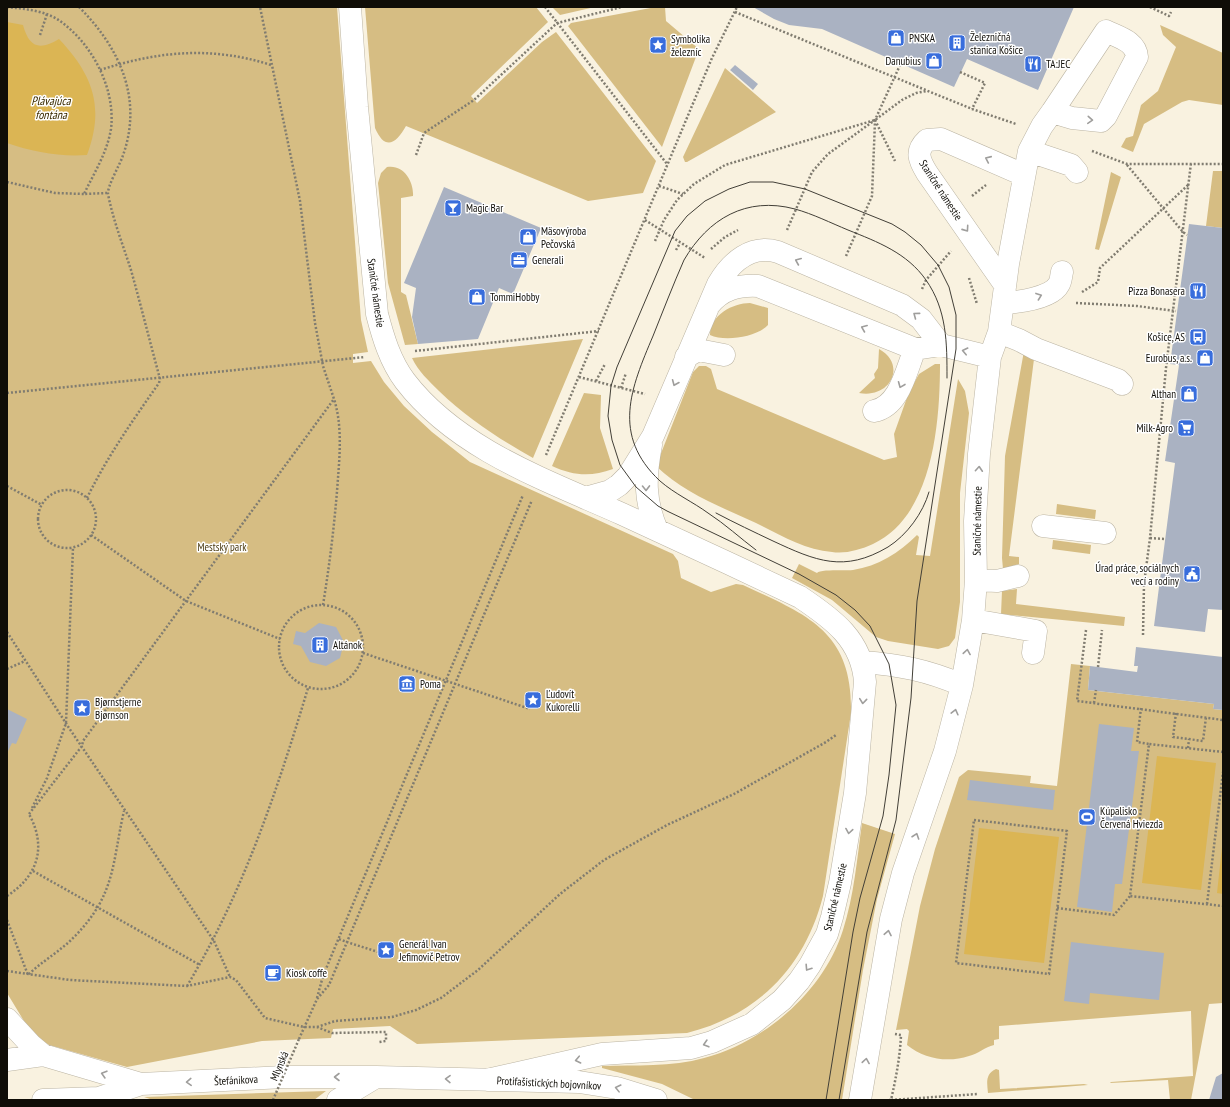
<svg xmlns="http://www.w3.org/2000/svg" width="1230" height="1107" font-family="'PT Sans Narrow',sans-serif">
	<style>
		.green { fill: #d6bd83 }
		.water { fill: #dbb554 }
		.building { fill: #aab2c2 }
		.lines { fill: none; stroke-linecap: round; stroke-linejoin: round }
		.minor-casing { stroke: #bbb4a3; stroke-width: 23 }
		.path { stroke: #807c70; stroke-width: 2.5; stroke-dasharray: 2 2; stroke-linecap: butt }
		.minor { stroke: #fff; stroke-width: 22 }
		.tram { stroke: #423f37; stroke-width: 1 }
		.path-bridge { stroke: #807c70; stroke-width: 2.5; stroke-dasharray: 2 2; stroke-linecap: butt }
		.oneway { stroke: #9f9e9c }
		.labels { text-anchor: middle; stroke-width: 3; stroke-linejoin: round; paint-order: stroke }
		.poi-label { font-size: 11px; fill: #0f0d07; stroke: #fff; text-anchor: start }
		.street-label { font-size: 11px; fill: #0f0d07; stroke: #fff }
		.park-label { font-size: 11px; fill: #4c3d14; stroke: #fff }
		.water-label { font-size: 12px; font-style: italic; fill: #3a2b00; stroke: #fff }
	</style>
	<rect width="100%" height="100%" fill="#f9f2e0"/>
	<!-- green -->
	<path class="green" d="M7,7H337L361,320L368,352L353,354V363L371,361L384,382L404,406L432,432L470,462L673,554L678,561L681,578L711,592L736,584L743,585C807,615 853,631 851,713L823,896C805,967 758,1015 687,1033L417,1044L390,1026L333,1029L331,1038L262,1041L127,1067L49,1045L37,1037L27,1026L7,993Z
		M365,7H536L548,22L471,96L477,103L542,42L556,32L656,161L643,193L588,201L406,126C396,144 385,151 375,128Z
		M552,7H595L560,15Z
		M656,7H665L666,21L699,49L662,147L568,26L571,23Z
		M1160,25L1223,53V105L1189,100L1182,102L1144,124L1133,152L1121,147L1126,138L1133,136L1141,105L1158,91L1176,47L1163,35Z
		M725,68L776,112L687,162H685L683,157Z
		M387,167C404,164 414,182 413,196L401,198V292L406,295L418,344L405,345L388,283L378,183L381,173Z
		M1213,171H1223V228L1206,226Z
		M1111,172L1121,177L1099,250L1095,249Z
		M750,303L768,308V325C757,337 725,342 710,335C710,315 733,303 750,303Z
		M583,339L533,458C499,439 467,418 439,391C429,381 418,371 412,358Z
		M879,349C907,364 891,399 859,393L875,378L874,374L878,368Z
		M1024,351L1034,359L1009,556L1019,557V564L1003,569L1002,558L1005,456Z
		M935,364H940C940,423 933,516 873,544C860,550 845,554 832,552C805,550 780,535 756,523C721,507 684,493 656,466L693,372L699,366H706L711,369L717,389L884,460L897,457L894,434L909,392L919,374Z
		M958,379L965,391L969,413L960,493V602L955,638L949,646L938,649L888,641L876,637L832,600L792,578L799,564L817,573C820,569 845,571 853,570C878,566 899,553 917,535L919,537L916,555L930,556Z
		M584,393L601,395L600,428L613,469C591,477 574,476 552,466Z
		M1057,504L1096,510L1095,519L1056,514Z
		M1053,540L1091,545L1090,554L1052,549Z
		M1017,589L1016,604L1125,617L1124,626L1001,614L1002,591Z
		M1071,664L1090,666L1088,690L1214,704L1213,709L1223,710V1003L1209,1004L1191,1100H1170L1168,1080L1110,1083L1111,1082L1193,1076L1191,1011L999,1026V1039L994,1040V1045C985,1047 978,1054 969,1056C948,1063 924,1059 907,1045L909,1031L907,1029L896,1030L920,906L935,849L959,777L968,770L1031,776L1030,783L1057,786Z
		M862,823L895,834L877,899L863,970L842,1100H695L662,1084L602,1068V1066C635,1065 672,1067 704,1058C765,1042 824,991 843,930C854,896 857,859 862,823Z
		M996,1069L999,1070L1000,1089L1084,1084L1088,1085L988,1093C987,1083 985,1074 996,1069Z
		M326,1091L314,1100H153L144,1097Z"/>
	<!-- water -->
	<path class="water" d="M7,22L23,25C29,47 39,51 59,39C93,75 105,107 87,155C60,157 33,152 7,143Z
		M1157,756L1216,763L1201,890L1142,883Z
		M979,828L1059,837L1044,963L964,954Z
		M1222,847H1223V894L1217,893Z"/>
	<!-- building -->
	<path class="building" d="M753,7H1074L1038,90L967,59L954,87L822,29L789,25L774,19Z
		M735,65L758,84L753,90L730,70Z
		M444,187L541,228L513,294L499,288L478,339L418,344L412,317L416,288L404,283Z
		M1189,224L1223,228V610L1208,609L1205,632L1154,626L1175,463L1165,461L1179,365L1170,364Z
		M319,623L336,627L344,642L340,658L326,666L310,662L301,646L293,644L296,631L305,633Z
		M1136,647L1223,657V710L1213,709L1214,704L1088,690L1090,666L1137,672L1138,666H1134Z
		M7,709L27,719L16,744L12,743L7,753Z
		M1099,724L1134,728L1131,751H1139L1122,884H1115L1112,912L1077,907Z
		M970,780L1055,790L1053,810L967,800Z
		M1071,942L1164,953L1159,1000L1090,993L1089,1004L1064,1001Z
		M278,963L281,980L269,982L266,966Z
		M1223,1073V1100H1209L1216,1077Z"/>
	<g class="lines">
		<defs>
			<path id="minor" d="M350,7L357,107L377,314C383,337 390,361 405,381C457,449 546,480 622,514C681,541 741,569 800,597C833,619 862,640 865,682L855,793L840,883L832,917L827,934L810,965L799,981L782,1000L752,1024L712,1042L691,1048L602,1054L487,1080
				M1052,112L1072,118L1101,121L1106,116L1137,57C1136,41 1118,37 1106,31L1052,112L1042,126L1029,151L1071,165L1077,172
				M1005,285L927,173C919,160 915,151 927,140L941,139L1024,175
				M1004,303C1018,302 1052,298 1059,284C1061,281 1061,276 1062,272
				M709,305C722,289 738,285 758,286L915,349L941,345L990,357
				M999,332L1019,340L1036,349L1118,380L1122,384
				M686,357L698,350L724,355
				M874,411C900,406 906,370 915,349
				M651,445C645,477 644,500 657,530
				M585,498L610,491L619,485L628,476L653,436L718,284C731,262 751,244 778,252L902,305L921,319L941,345
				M1043,526L1105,533
				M976,580L997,581L1018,576
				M973,620L1036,631L1033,653
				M862,662C901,665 926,670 962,685
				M7,1019L31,1045L43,1055L141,1084
				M7,1060L43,1055
				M43,1100L99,1098L141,1084L284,1077H376L579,1082L617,1088L656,1100
				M338,1100L376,1077
				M860,1100L891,919L903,873L945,751L962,685L973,620L976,580L975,521L979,454L990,357L999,332L1008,264L1029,151"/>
		</defs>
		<!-- minor casing -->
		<use href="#minor" class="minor-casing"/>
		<!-- path -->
		<path class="path" d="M7,7C24,9 42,10 57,19C91,41 116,88 111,129C107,153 94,173 84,194L107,193
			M79,7C120,48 144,100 122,158C119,166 107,187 108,194C113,220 123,245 131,270C141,306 150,342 160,379L159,383C133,420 107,457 87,498
			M545,7L667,164
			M1150,7L1169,16L1171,12
			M735,12L972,109L1016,124
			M40,35L47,14
			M100,70C159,51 212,46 271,65
			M960,72L985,83L972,109
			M875,120L895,161
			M1092,151L1127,164H1223
			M416,155L424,133L474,100L557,23L622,7
			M1127,165L1183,232L1187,235
			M7,182L55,193L84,194
			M659,186L683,194
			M972,196L986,185
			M645,220L705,258
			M787,230L812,172L828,154L875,120L901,63
			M655,241L664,220L677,200L694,184L725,165L875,120L902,100L916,93L927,91
			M711,249L725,237L738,230
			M676,250L680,243
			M846,256L872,196L875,121
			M969,278L977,304
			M922,289L926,280L951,251
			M1082,292L1098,282L1100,268L1188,185
			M1076,303L1137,306L1176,311
			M415,351L599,331
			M579,377L645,394
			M596,381L605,364
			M621,388L626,373
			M7,393L365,357
			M546,455L712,58L737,7
			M7,486L42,505
			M38 519a29 29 0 1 1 58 0a29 29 0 1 1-58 0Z
			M91,535L186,601L280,639
			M1150,538L1165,539
			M279 647a42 42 0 1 1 84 0a42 42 0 1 1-84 0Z
			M323,605C330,562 335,520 338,478C340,452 342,424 334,399
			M1086,630L1077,701L1223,720
			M7,632L69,728L214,941L230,977
			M1143,635L1144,584L1150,538L1166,368L1191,163
			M363,653L530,709
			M1098,667L1102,630
			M7,669L25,661
			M1094,703L1096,690
			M1141,708L1137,742L1149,744
			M1176,713L1173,737L1203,741L1206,717
			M1188,748L1189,739
			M1223,752L1149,744L1130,896L1223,906
			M32,808L47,778L66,723L73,547
			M29,814L82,746L83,741L334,399L323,366L315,323L300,201L260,7
			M974,820L1067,831L1049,974L956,963Z
			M33,871L200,965
			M7,896C38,876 47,847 29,814
			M1207,904L1223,772
			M1057,908L1114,915L1130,896
			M7,920L28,975C42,961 61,951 75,936C116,894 112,863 124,811
			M339,939C356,946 373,949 390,957
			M7,971L70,980L187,986L230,977L236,980L265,1018L304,1027H317L332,1033L386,1032V1041L379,1042
			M187,986C243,893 277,791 308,688
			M317,998L323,976L523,495
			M317,1027L335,1021L392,1017L416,1010L441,998L478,970L560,894L604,860L667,825L734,794L826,742L836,735
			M299,1039L317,999L329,985L532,500
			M889,1100H891C896,1078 900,1057 901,1035L895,1034
			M891,1100L978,1094"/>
		<!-- minor -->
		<use href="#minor" class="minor"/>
		<!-- tram -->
		<path class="tram" d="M716,513C735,523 754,532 773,541C816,561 844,573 888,547C907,535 923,513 929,492
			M756,550C740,538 725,524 708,513C693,502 675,494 660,481C611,435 631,388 653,336C663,311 673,285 684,260C708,219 746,196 795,209C813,214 831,223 848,230C878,242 907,253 926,280C947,310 947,343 947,378
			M826,1100L853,932L860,898L883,816L889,775L896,705L889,664L870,626L855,610L836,595L799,574L667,511L658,506L636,487L620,465L612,440L608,416L611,386L617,367L675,231L687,216L705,201L729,189L750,182H773L805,189L892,224L905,232L921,245L938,265L949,287L956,315V349L917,601L911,698L896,820L867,932L839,1100"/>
		<!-- path-bridge -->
		<path class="path-bridge" d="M273,1100L299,1039"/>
	</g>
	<!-- one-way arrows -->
	<defs><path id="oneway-chevron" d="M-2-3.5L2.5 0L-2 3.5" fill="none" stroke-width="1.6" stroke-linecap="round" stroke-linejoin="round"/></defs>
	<g class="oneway">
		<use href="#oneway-chevron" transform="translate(1090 120) rotate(4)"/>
		<use href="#oneway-chevron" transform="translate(988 159) rotate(-156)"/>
		<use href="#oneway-chevron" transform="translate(966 229) rotate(55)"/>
		<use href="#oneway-chevron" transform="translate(798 261) rotate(-157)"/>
		<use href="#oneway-chevron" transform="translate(1039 296) rotate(-20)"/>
		<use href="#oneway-chevron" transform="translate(916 315) rotate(-143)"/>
		<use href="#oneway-chevron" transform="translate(864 328) rotate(-158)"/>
		<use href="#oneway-chevron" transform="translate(965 351) rotate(-167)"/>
		<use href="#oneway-chevron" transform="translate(675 383) rotate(113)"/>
		<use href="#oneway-chevron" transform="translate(901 385) rotate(112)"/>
		<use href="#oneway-chevron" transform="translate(979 469) rotate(-86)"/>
		<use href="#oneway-chevron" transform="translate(646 488) rotate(89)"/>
		<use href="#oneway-chevron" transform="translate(967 652) rotate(-81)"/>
		<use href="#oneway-chevron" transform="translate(863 701) rotate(96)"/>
		<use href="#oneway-chevron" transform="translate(955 712) rotate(-76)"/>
		<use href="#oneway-chevron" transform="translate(849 831) rotate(99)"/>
		<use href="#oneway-chevron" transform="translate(916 836) rotate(-71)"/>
		<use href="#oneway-chevron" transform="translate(888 933) rotate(-79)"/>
		<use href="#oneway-chevron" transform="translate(808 968) rotate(123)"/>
		<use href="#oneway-chevron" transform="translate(706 1044) rotate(164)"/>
		<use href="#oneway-chevron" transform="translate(578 1060) rotate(168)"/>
		<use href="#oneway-chevron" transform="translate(866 1061) rotate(-81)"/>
		<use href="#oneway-chevron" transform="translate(104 1074) rotate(-164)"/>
		<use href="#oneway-chevron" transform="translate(337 1077) rotate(-180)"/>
		<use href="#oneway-chevron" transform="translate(448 1079) rotate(-179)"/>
		<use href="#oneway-chevron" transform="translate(189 1082) rotate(177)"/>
		<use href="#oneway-chevron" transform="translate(618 1088) rotate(-166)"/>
	</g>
	<!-- icons -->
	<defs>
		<symbol id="shop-square" viewBox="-11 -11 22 22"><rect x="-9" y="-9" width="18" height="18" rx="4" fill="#386ddc" stroke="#fff"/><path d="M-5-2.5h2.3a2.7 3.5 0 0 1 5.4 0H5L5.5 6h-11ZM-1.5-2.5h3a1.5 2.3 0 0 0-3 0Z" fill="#fff"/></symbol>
		<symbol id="building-square" viewBox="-11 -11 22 22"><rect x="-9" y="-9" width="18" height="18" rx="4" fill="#386ddc" stroke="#fff"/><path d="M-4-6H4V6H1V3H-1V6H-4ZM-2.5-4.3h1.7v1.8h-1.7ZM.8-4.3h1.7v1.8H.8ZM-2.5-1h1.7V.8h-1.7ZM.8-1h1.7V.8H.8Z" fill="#fff"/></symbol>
		<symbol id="sight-square" viewBox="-11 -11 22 22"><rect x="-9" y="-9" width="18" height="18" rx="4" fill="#386ddc" stroke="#fff"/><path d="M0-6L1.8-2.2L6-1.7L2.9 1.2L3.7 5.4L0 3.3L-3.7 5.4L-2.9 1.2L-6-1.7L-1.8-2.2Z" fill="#fff"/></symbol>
		<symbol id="restaurant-square" viewBox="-11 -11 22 22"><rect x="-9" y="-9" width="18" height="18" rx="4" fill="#386ddc" stroke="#fff"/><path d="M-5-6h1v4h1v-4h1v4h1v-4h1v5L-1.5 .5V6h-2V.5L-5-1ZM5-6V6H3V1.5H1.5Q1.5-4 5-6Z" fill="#fff"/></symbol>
		<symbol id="bar-square" viewBox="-11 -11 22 22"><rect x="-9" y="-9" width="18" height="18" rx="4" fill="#386ddc" stroke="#fff"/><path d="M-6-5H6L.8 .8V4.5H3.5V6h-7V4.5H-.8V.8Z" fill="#fff"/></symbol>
		<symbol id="office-square" viewBox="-11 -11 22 22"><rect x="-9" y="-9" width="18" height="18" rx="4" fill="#386ddc" stroke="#fff"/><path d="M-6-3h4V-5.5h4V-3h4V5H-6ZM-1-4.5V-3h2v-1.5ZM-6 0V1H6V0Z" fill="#fff"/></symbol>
		<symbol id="bus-square" viewBox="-11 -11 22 22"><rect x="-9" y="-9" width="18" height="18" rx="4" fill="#386ddc" stroke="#fff"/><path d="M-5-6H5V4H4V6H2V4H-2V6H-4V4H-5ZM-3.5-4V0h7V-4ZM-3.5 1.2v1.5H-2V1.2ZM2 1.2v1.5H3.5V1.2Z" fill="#fff"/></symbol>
		<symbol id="supermarket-square" viewBox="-11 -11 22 22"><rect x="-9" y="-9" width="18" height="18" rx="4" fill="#386ddc" stroke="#fff"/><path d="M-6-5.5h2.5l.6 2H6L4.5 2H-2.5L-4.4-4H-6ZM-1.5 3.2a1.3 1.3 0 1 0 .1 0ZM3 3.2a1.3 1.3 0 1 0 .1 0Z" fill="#fff"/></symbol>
		<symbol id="civic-square" viewBox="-11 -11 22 22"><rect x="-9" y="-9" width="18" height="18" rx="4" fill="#386ddc" stroke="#fff"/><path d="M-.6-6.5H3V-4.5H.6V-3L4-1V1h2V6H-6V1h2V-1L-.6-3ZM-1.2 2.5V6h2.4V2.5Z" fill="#fff"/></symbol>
		<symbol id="museum-square" viewBox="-11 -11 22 22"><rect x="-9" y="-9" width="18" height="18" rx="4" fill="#386ddc" stroke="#fff"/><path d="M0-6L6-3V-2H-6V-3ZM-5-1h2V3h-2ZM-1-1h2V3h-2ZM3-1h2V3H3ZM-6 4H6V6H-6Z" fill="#fff"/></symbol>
		<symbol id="stadium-square" viewBox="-11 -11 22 22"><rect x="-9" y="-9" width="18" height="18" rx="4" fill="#386ddc" stroke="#fff"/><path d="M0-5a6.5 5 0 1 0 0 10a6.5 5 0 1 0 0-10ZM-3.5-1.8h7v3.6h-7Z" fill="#fff"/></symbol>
		<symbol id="cafe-square" viewBox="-11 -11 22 22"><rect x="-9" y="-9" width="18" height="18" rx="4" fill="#386ddc" stroke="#fff"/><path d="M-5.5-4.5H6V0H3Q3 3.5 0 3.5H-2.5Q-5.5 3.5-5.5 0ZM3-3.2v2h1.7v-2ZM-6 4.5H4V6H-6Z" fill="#fff"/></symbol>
	</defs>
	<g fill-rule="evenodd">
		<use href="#shop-square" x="886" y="28" width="20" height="20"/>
		<use href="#building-square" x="947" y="33" width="20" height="20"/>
		<use href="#sight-square" x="648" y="35" width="20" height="20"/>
		<use href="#shop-square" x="924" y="51" width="20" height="20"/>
		<use href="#restaurant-square" x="1023" y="54" width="20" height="20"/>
		<use href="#bar-square" x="443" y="198" width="20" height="20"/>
		<use href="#shop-square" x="518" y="227" width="20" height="20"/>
		<use href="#office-square" x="509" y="250" width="20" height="20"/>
		<use href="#restaurant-square" x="1188" y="281" width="20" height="20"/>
		<use href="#shop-square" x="467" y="287" width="20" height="20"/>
		<use href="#bus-square" x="1188" y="327" width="20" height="20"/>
		<use href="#shop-square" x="1195" y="348" width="20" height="20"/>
		<use href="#shop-square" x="1179" y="384" width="20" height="20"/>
		<use href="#supermarket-square" x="1176" y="418" width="20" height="20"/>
		<use href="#civic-square" x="1182" y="564" width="20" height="20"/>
		<use href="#building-square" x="310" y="635" width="20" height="20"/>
		<use href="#museum-square" x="397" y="674" width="20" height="20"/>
		<use href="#sight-square" x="523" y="690" width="20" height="20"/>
		<use href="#sight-square" x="72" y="698" width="20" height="20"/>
		<use href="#stadium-square" x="1077" y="807" width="20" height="20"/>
		<use href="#sight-square" x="376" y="940" width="20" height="20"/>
		<use href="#cafe-square" x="263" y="963" width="20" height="20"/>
	</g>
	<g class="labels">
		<!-- poi labels -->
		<g class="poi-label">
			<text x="970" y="41">Železničná<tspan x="970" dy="13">stanica Košice</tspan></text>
			<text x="909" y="42">PNSKA</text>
			<text x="671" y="43">Symbolika<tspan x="671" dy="13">železníc</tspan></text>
			<text x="921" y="65" text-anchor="end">Danubius</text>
			<text x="1046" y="68">TA:JEC</text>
			<text x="466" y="212">Magic Bar</text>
			<text x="541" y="235">Mäsovýroba<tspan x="541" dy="13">Pečovská</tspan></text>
			<text x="532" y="264">Generali</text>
			<text x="1185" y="295" text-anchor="end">Pizza Bonasera</text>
			<text x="490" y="301">TommiHobby</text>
			<text x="1185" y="341" text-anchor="end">Košice, AS</text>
			<text x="1192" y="362" text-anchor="end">Eurobus, a.s.</text>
			<text x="1176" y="398" text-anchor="end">Althan</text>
			<text x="1173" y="432" text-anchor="end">Milk-Agro</text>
			<text x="1179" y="572" text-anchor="end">Úrad práce, sociálnych<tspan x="1179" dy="13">vecí a rodiny</tspan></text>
			<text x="333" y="649">Altánok</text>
			<text x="420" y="688">Poma</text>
			<text x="546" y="698">Ľudovít<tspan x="546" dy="13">Kukorelli</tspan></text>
			<text x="95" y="706">Bjørnstjerne<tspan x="95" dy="13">Bjørnson</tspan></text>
			<text x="1100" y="815">Kúpalisko<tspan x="1100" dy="13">Červená Hviezda</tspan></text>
			<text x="399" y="948">Generál Ivan<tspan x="399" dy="13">Jefimovič Petrov</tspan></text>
			<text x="286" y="977">Kiosk coffe</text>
		</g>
		<!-- street labels -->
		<g class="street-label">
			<text transform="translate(941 190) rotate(57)" y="4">Staničné námestie</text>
			<text transform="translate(376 293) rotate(82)" y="4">Staničné námestie</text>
			<text transform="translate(977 521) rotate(-89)" y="4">Staničné námestie</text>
			<text transform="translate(835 897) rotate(-77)" y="4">Staničné námestie</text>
			<text transform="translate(279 1066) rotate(-67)" y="4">Mlynská</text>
			<text transform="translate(236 1080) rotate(-3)" y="4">Štefánikova</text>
			<text transform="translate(549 1083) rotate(3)" y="4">Protifašistických bojovníkov</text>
		</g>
		<!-- park labels -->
		<g class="park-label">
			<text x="222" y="551">Mestský park</text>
		</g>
		<!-- water labels -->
		<g class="water-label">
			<text x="51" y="105">Plávajúca<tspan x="51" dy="14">fontána</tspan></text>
		</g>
	</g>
	<!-- border -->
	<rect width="1230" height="1107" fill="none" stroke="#0f0d07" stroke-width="16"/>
</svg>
